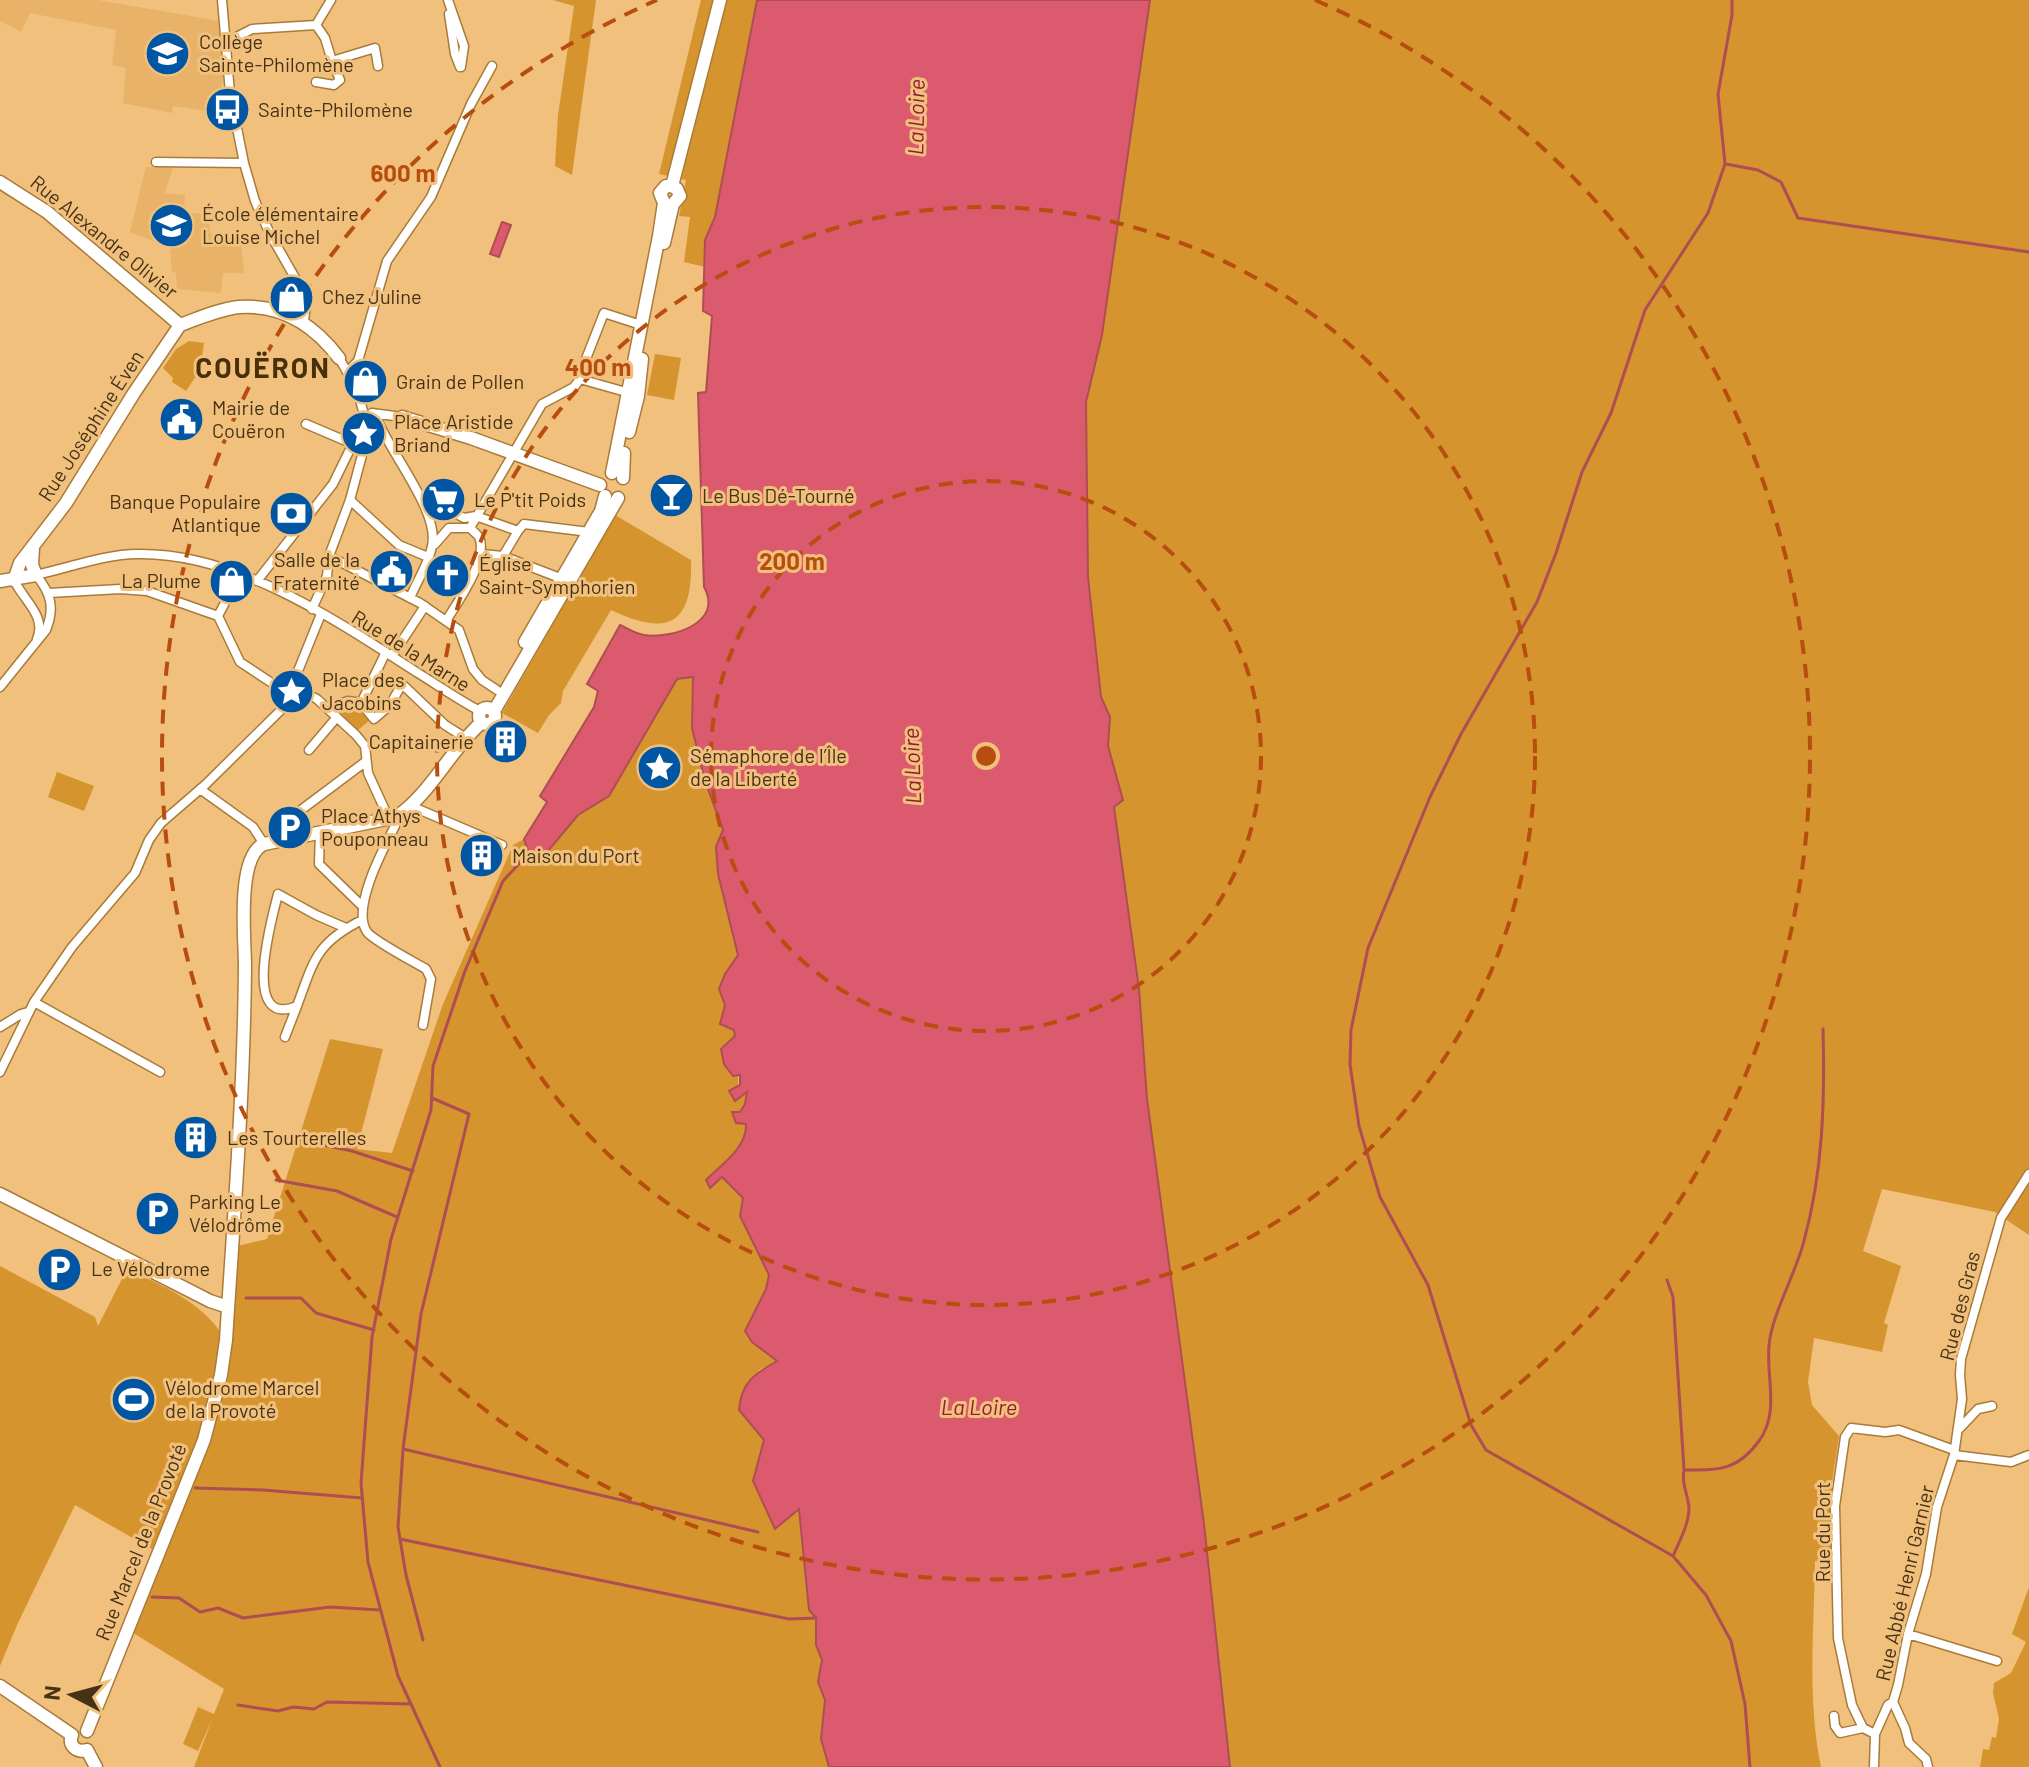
<svg xmlns="http://www.w3.org/2000/svg" width="2029" height="1767" font-family="Barlow,sans-serif">
	<style>
		.built { fill: #e8b268 }
		.green { fill: #d5942d }
		.water { fill: #db5a6d; stroke: #ae4e53; stroke-width: 2 }
		.lines { fill: none; stroke-linecap: round; stroke-linejoin: round }
		.stream { stroke: #ae4e53; stroke-width: 3 }
		.street-casing { stroke: #a97b39; stroke-width: 11 }
		.secondary-casing { stroke: #a97b39; stroke-width: 15 }
		.street { stroke: #fff; stroke-width: 8 }
		.secondary { stroke: #fff; stroke-width: 12 }
		.ring { fill: none; stroke: #b74e0f; stroke-width: 4; stroke-dasharray: 14 10 }
		.labels { text-anchor: middle; stroke-width: 6; stroke-linejoin: round; paint-order: stroke }
		.poi-label { font-size: 20px; fill: #463317; stroke: #f1c07d; text-anchor: start }
		.street-label { font-size: 20px; fill: #463317; stroke: #f1c07d }
		.water-label { font-size: 22px; font-style: italic; fill: #931b37; stroke: #f1c07d }
		.district-label { font-size: 28px; font-weight: bold; letter-spacing: 2px; fill: #48300b; stroke: #f1c07d }
		.centre { fill: #b74e0f; stroke: #f1c07d; stroke-width: 4 }
		.ring-label { font-size: 24px; text-anchor: middle; font-weight: bold; fill: #b74e0f; stroke: #f1c07d; stroke-width: 6; stroke-linejoin: round; paint-order: stroke }
	</style>
	<rect width="100%" height="100%" fill="#f1c07d"/>
	<!-- built -->
	<path class="built" d="M0,0H98L219,21L224,75L220,91L226,114L173,106L172,113L123,103L126,68L112,65L116,30L30,13L21,32L0,21Z
		M146,167H173L165,193L185,195L184,212L210,215V234L240,233L244,273H223L221,293L177,289L176,273L172,272L170,248L130,232Z"/>
	<!-- green -->
	<path class="green" d="M553,0H596L572,175L555,166L558,115L574,6Z
		M701,0H757L715,217L705,240V267L684,262L690,217L679,216L686,180L659,174Z
		M1150,0H2029V1235L1995,1212L1882,1189L1863,1251L1901,1266L1884,1323L1888,1325L1882,1352L1814,1338L1808,1382L1812,1405L1839,1436L1832,1482L1834,1566L1815,1561C1814,1629 1807,1700 1821,1767H1230L1204,1524L1147,1099L1139,989L1114,806L1123,799L1108,746L1110,717L1101,697L1088,577L1086,402L1102,335Z
		M189,341L204,343L200,370L186,391L172,382L173,378L163,368L176,349Z
		M655,354L681,358L674,400L647,395Z
		M615,515L691,560C693,625 668,637 611,610L563,691L561,703L549,715L538,733L502,713Z
		M684,676H693L692,728L705,781L724,830L716,847L718,873L738,955L725,974L735,1036L721,1049C736,1070 744,1074 734,1100L747,1091L745,1104L739,1112H733L746,1124C747,1148 723,1164 707,1180L721,1177L743,1198L740,1216L769,1275L766,1289L745,1331L752,1342L777,1361L759,1370L764,1440L753,1481L776,1528L799,1508L809,1610L816,1618V1645L822,1660L818,1682L825,1700L821,1739L829,1767H194L213,1717L198,1751L183,1744L198,1707L214,1714L224,1689L130,1631L227,1387L237,1246L267,1239L330,1039L383,1049L357,1149L392,1153L443,1004L513,845L524,839L529,853L538,862L578,815L609,796L671,689L677,679Z
		M355,704L371,719L357,731L339,711L340,706Z
		M57,772L94,786L84,811L48,797Z
		M0,1266L95,1317L98,1326L127,1269C161,1285 200,1301 221,1333C217,1360 214,1387 207,1414C194,1460 171,1504 152,1549L75,1505L17,1625L0,1666Z
		M2029,1587V1767H1980L1983,1749L1989,1750L1992,1737L1996,1738L1999,1719L1993,1693L1994,1683L2011,1673L2026,1642L2012,1634Z"/>
	<!-- water -->
	<path class="water" d="M757,0H1150L1102,335L1086,402L1088,577L1101,697L1110,717L1108,746L1123,800L1114,807L1139,989L1147,1099L1204,1524L1230,1767H829L821,1739L825,1700L818,1682L822,1660L816,1645V1618L809,1610L799,1509L775,1529L753,1481L764,1440L739,1410C741,1383 754,1374 777,1361L752,1342L745,1331L766,1289L769,1275L740,1216L743,1198L722,1177L710,1188L706,1180C722,1164 747,1148 746,1124L736,1123L732,1112H740L745,1104L747,1092L735,1101L729,1091L740,1085V1075L733,1076L724,1064L721,1049L735,1036L734,1030L720,1024L725,1005L719,989L725,974L738,955L718,874L716,847L723,830L705,781L692,728L693,677L677,679L609,796L578,815L538,863L529,853L524,839L547,802L540,796L594,707L598,691L587,684L620,625C627,628 636,634 644,635C672,639 724,623 704,587L698,393L706,392L712,316L703,311L705,240L715,217Z
		M502,222L511,225L499,257L490,254Z"/>
	<g class="lines">
		<!-- stream -->
		<path class="stream" d="M1732,0V15L1718,94L1725,164L1708,213L1645,310L1611,413L1582,472L1556,553L1537,602L1461,734L1430,797L1368,948L1351,1030L1350,1064L1359,1126L1380,1197L1428,1285L1471,1425L1486,1450L1673,1556L1706,1595L1731,1641L1745,1704L1750,1767
			M1726,164L1758,170L1781,182L1798,218L2029,252
			M295,1139L352,1151L413,1171
			M276,1180L337,1191L397,1217
			M1667,1280L1673,1297L1684,1470
			M246,1298H301L316,1313L374,1330
			M403,1449L758,1532
			M195,1488L263,1490L362,1498
			M400,1539L789,1619L816,1618
			M1673,1556C1679,1542 1689,1524 1689,1508C1688,1494 1681,1484 1684,1470C1719,1470 1737,1471 1759,1441C1780,1412 1766,1378 1769,1346C1771,1316 1796,1273 1804,1241C1823,1171 1825,1101 1823,1029
			M152,1597L179,1598L200,1612L218,1608L243,1618L330,1607L380,1610
			M423,1640L406,1575L398,1527L403,1449L421,1314L469,1114L432,1098
			M238,1705L278,1711L293,1707L314,1709L327,1702L411,1704
			M440,1767L398,1676L368,1562L361,1483L372,1337L391,1239L431,1110L433,1066L465,971L503,881L529,853"/>
		<defs>
			<path id="street" d="M222,0L230,93L244,163L255,201L270,234L302,290L306,304L304,321
				M448,0L464,46L461,67
				M449,14L455,54L460,67
				M316,25L325,38L332,61L375,48L378,66
				M225,43L252,29L316,25L331,0
				M316,82L334,85L340,80L332,61
				M156,162L244,163
				M347,372L358,361L387,261L431,197L471,104L492,66
				M580,379L626,392
				M372,413L402,417
				M375,414C387,450 440,510 432,546C429,563 417,581 410,598
				M306,424L353,444
				M420,495L464,518L476,516L518,531L524,524L589,532
				M350,500L399,545L428,557
				M470,528L542,404L574,387L580,379L582,369L604,313L641,325
				M435,544L449,528H470C471,529 479,536 479,537C489,559 457,603 446,621
				M481,554L503,556L560,578
				M329,556L420,603L459,630L473,669L482,680L497,690
				M503,556L518,531
				M14,580C23,600 47,616 37,639
				M257,581L333,484L359,431L363,411L357,389L339,358
				M49,593L120,589L147,591L218,616L240,662L281,689L303,692L317,699L356,735L365,746L368,773L389,819
				M312,609L327,576L329,556L350,500L365,444L359,431
				M218,616L240,574
				M392,656L425,606
				M0,687L46,630C55,608 51,593 36,575C68,568 106,554 137,554C237,552 337,621 418,673C439,686 459,700 480,711
				M361,703L386,652
				M328,708L348,701L361,703L374,719L390,705L402,684L445,725L464,737
				M309,750L337,717
				M200,789L253,827L264,844
				M411,806L502,845
				M396,817L395,826C383,849 351,909 367,932C374,941 414,962 426,969L431,979L423,1025
				M320,832L319,864L361,905
				M292,837L289,822L293,816L365,762
				M346,928L316,915L278,894C272,918 240,1030 297,1006C314,960 316,943 362,920
				M34,1002L160,1072
				M0,1027L21,1014L28,1012
				M285,1037L297,1006
				M0,1072L34,1002L72,947L135,873L149,840L161,823L205,785L283,708L321,614
				M1959,1429L1978,1409L1992,1406
				M1954,1455L2011,1462L2029,1455
				M1908,1634L1997,1661
				M1893,1702L1905,1728L1909,1743L1926,1759L1928,1767
				M1834,1716L1835,1726L1840,1733L1863,1728
				M1875,1734L1863,1728L1852,1705L1838,1638L1835,1506L1845,1437L1851,1428L1885,1432L1899,1430L1954,1450
				M1874,1767L1875,1734L1888,1705L1893,1702L1898,1685L1908,1634L1926,1574L1937,1507L1954,1455L1962,1399L1960,1375L1961,1359L2001,1218L2029,1174"/>
			<path id="secondary" d="M0,182L47,212L180,325
				M664,243L673,204L680,196L677,189L672,186
				M180,325C199,318 220,309 239,307C282,304 315,326 339,358
				M402,417L471,438L600,485
				M629,432L638,396L642,359
				M612,473L659,236L664,203L660,193L666,186H672L720,0
				M623,478L624,453
				M14,580L20,563L66,503L134,393L180,325
				M0,581L36,575L32,565L33,548
				M525,642L601,511L605,496
				M479 716a8 8 0 1 1 16 0a8 8 0 1 1-16 0Z
				M494,711L618,498
				M0,1194L210,1301L228,1307
				M0,1686L72,1735
				M87,1731L204,1440L221,1375L226,1340C234,1215 244,1091 245,966C245,939 236,856 264,844L396,817C430,795 450,750 482,722
				M72,1735C68,1745 76,1753 87,1750
				M87,1750L96,1767"/>
		</defs>
		<!-- street casing -->
		<use href="#street" class="street-casing"/>
		<!-- secondary casing -->
		<use href="#secondary" class="secondary-casing"/>
		<!-- street -->
		<use href="#street" class="street"/>
		<!-- secondary -->
		<use href="#secondary" class="secondary"/>
	</g>
	<!-- distance rings -->
	<g class="ring">
		<circle cx="986" cy="756" r="275"/>
		<circle cx="986" cy="756" r="549"/>
		<path d="M1315 0A824 824 0 1 1 657 0"/>
	</g>
	<!-- icons -->
	<defs>
		<symbol id="school-disc" viewBox="-11 -11 22 22"><circle r="9.5" fill="#0156a4" stroke="#f1c07d"/><path d="M0-5L7-2L0 1L-7-2ZM-4 1L0 2.5L4 1V4Q0 6-4 4Z" fill="#fff"/></symbol>
		<symbol id="bus-disc" viewBox="-11 -11 22 22"><circle r="9.5" fill="#0156a4" stroke="#f1c07d"/><path d="M-5-6H5V4H4V6H2V4H-2V6H-4V4H-5ZM-3.5-4V0h7V-4ZM-3.5 1.2v1.5H-2V1.2ZM2 1.2v1.5H3.5V1.2Z" fill="#fff"/></symbol>
		<symbol id="shop-disc" viewBox="-11 -11 22 22"><circle r="9.5" fill="#0156a4" stroke="#f1c07d"/><path d="M-5-2.5h2.3a2.7 3.5 0 0 1 5.4 0H5L5.5 6h-11ZM-1.5-2.5h3a1.5 2.3 0 0 0-3 0Z" fill="#fff"/></symbol>
		<symbol id="civic-disc" viewBox="-11 -11 22 22"><circle r="9.5" fill="#0156a4" stroke="#f1c07d"/><path d="M-.6-6.5H3V-4.5H.6V-3L4-1V1h2V6H-6V1h2V-1L-.6-3ZM-1.2 2.5V6h2.4V2.5Z" fill="#fff"/></symbol>
		<symbol id="sight-disc" viewBox="-11 -11 22 22"><circle r="9.5" fill="#0156a4" stroke="#f1c07d"/><path d="M0-6L1.8-2.2L6-1.7L2.9 1.2L3.7 5.4L0 3.3L-3.7 5.4L-2.9 1.2L-6-1.7L-1.8-2.2Z" fill="#fff"/></symbol>
		<symbol id="bar-disc" viewBox="-11 -11 22 22"><circle r="9.5" fill="#0156a4" stroke="#f1c07d"/><path d="M-6-5H6L.8 .8V4.5H3.5V6h-7V4.5H-.8V.8Z" fill="#fff"/></symbol>
		<symbol id="supermarket-disc" viewBox="-11 -11 22 22"><circle r="9.5" fill="#0156a4" stroke="#f1c07d"/><path d="M-6-5.5h2.5l.6 2H6L4.5 2H-2.5L-4.4-4H-6ZM-1.5 3.2a1.3 1.3 0 1 0 .1 0ZM3 3.2a1.3 1.3 0 1 0 .1 0Z" fill="#fff"/></symbol>
		<symbol id="bank-disc" viewBox="-11 -11 22 22"><circle r="9.5" fill="#0156a4" stroke="#f1c07d"/><path d="M-6-4H6V4H-6ZM0-2.3a2.3 2.3 0 1 0 0 4.6a2.3 2.3 0 1 0 0-4.6Z" fill="#fff"/></symbol>
		<symbol id="church-disc" viewBox="-11 -11 22 22"><circle r="9.5" fill="#0156a4" stroke="#f1c07d"/><path d="M-1.2-6h2.4v3.5h3.3v2.4h-3.3V6h-2.4V-.1h-3.3v-2.4h3.3Z" fill="#fff"/></symbol>
		<symbol id="building-disc" viewBox="-11 -11 22 22"><circle r="9.5" fill="#0156a4" stroke="#f1c07d"/><path d="M-4-6H4V6H1V3H-1V6H-4ZM-2.5-4.3h1.7v1.8h-1.7ZM.8-4.3h1.7v1.8H.8ZM-2.5-1h1.7V.8h-1.7ZM.8-1h1.7V.8H.8Z" fill="#fff"/></symbol>
		<symbol id="parking-disc" viewBox="-11 -11 22 22"><circle r="9.5" fill="#0156a4" stroke="#f1c07d"/><path d="M-3.5-5.5H1a3.5 3.5 0 0 1 0 7H-1V5.5H-3.5ZM-1-3.4V-.6H.8a1.4 1.4 0 0 0 0-2.8Z" fill="#fff"/></symbol>
		<symbol id="stadium-disc" viewBox="-11 -11 22 22"><circle r="9.5" fill="#0156a4" stroke="#f1c07d"/><path d="M0-5a6.5 5 0 1 0 0 10a6.5 5 0 1 0 0-10ZM-3.5-1.8h7v3.6h-7Z" fill="#fff"/></symbol>
	</defs>
	<g fill-rule="evenodd">
		<use href="#school-disc" x="142" y="28" width="51" height="51"/>
		<use href="#bus-disc" x="202" y="84" width="51" height="51"/>
		<use href="#school-disc" x="146" y="200" width="51" height="51"/>
		<use href="#shop-disc" x="266" y="272" width="51" height="51"/>
		<use href="#shop-disc" x="340" y="356" width="51" height="51"/>
		<use href="#civic-disc" x="156" y="394" width="51" height="51"/>
		<use href="#sight-disc" x="338" y="408" width="51" height="51"/>
		<use href="#bar-disc" x="646" y="470" width="51" height="51"/>
		<use href="#supermarket-disc" x="418" y="474" width="51" height="51"/>
		<use href="#bank-disc" x="266" y="488" width="51" height="51"/>
		<use href="#civic-disc" x="366" y="546" width="51" height="51"/>
		<use href="#church-disc" x="422" y="550" width="51" height="51"/>
		<use href="#shop-disc" x="206" y="556" width="51" height="51"/>
		<use href="#sight-disc" x="266" y="666" width="51" height="51"/>
		<use href="#building-disc" x="480" y="716" width="51" height="51"/>
		<use href="#sight-disc" x="634" y="742" width="51" height="51"/>
		<use href="#parking-disc" x="264" y="802" width="51" height="51"/>
		<use href="#building-disc" x="456" y="830" width="51" height="51"/>
		<use href="#building-disc" x="170" y="1112" width="51" height="51"/>
		<use href="#parking-disc" x="132" y="1188" width="51" height="51"/>
		<use href="#parking-disc" x="34" y="1244" width="51" height="51"/>
		<use href="#stadium-disc" x="108" y="1374" width="51" height="51"/>
	</g>
	<g class="labels">
		<!-- poi labels -->
		<g class="poi-label">
			<text x="199" y="49">Collège<tspan x="199" dy="23">Sainte-Philomène</tspan></text>
			<text x="258" y="117">Sainte-Philomène</text>
			<text x="202" y="221">École élémentaire<tspan x="202" dy="23">Louise Michel</tspan></text>
			<text x="322" y="304">Chez Juline</text>
			<text x="396" y="389">Grain de Pollen</text>
			<text x="212" y="415">Mairie de<tspan x="212" dy="23">Couëron</tspan></text>
			<text x="394" y="429">Place Aristide<tspan x="394" dy="23">Briand</tspan></text>
			<text x="702" y="503">Le Bus Dé-Tourné</text>
			<text x="474" y="507">Le P'tit Poids</text>
			<text x="261" y="509" text-anchor="end">Banque Populaire<tspan x="261" dy="23">Atlantique</tspan></text>
			<text x="360" y="567" text-anchor="end">Salle de la<tspan x="360" dy="23">Fraternité</tspan></text>
			<text x="479" y="571">Église<tspan x="479" dy="23">Saint-Symphorien</tspan></text>
			<text x="201" y="588" text-anchor="end">La Plume</text>
			<text x="322" y="687">Place des<tspan x="322" dy="23">Jacobins</tspan></text>
			<text x="474" y="749" text-anchor="end">Capitainerie</text>
			<text x="690" y="763">Sémaphore de l’Île<tspan x="690" dy="23">de la Liberté</tspan></text>
			<text x="321" y="823">Place Athys<tspan x="321" dy="23">Pouponneau</tspan></text>
			<text x="512" y="863">Maison du Port</text>
			<text x="227" y="1145">Les Tourterelles</text>
			<text x="189" y="1209">Parking Le<tspan x="189" dy="23">Vélodrôme</tspan></text>
			<text x="91" y="1276">Le Vélodrome</text>
			<text x="165" y="1395">Vélodrome Marcel<tspan x="165" dy="23">de la Provoté</tspan></text>
		</g>
		<!-- street labels -->
		<g class="street-label">
			<text transform="translate(104 237) rotate(39)" y="7">Rue Alexandre Olivier</text>
			<text transform="translate(91 426) rotate(-57)" y="7">Rue Joséphine Éven</text>
			<text transform="translate(411 651) rotate(32)" y="7">Rue de la Marne</text>
			<text transform="translate(1960 1306) rotate(-76)" y="7">Rue des Gras</text>
			<text transform="translate(1823 1532) rotate(-90)" y="7">Rue du Port</text>
			<text transform="translate(141 1542) rotate(-68)" y="7">Rue Marcel de la Provoté</text>
			<text transform="translate(1905 1583) rotate(-77)" y="7">Rue Abbé Henri Garnier</text>
		</g>
		<!-- water labels -->
		<g class="water-label">
			<text transform="translate(916 117) rotate(-89)" y="8">La Loire</text>
			<text transform="translate(912 766) rotate(-92)" y="8">La Loire</text>
			<text x="979" y="1415">La Loire</text>
		</g>
		<!-- district labels -->
		<g class="district-label">
			<text x="263" y="378">COUËRON</text>
		</g>
	</g>
	<circle cx="986" cy="756" r="12" class="centre"/>
	<g class="ring-label">
		<text x="403" y="182">600 m</text>
		<text x="598" y="376">400 m</text>
		<text x="792" y="570">200 m</text>
	</g>
	<!-- north arrow -->
	<g transform="translate(72 1695) rotate(276)" stroke="#f1c07d" stroke-width="6" paint-order="stroke">
	<path d="M0-6L14 30L0 20L-14 30Z" fill="#463317"/>
	<text y="-12" font-size="22" font-weight="bold" text-anchor="middle" fill="#463317">N</text>
	</g>
</svg>
